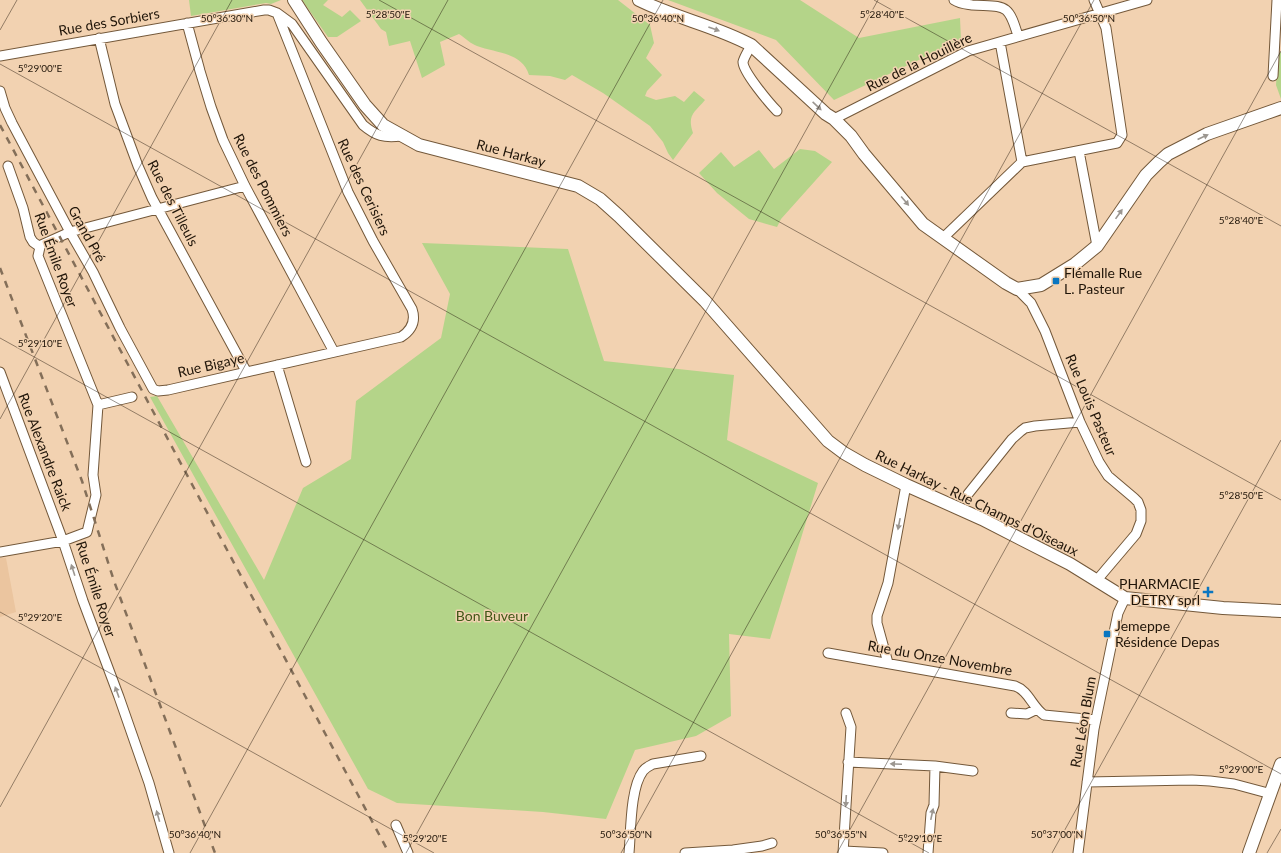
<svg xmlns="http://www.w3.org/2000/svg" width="1281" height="853" font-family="Lato,sans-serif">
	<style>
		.built { fill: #ebc59f }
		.green { fill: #b4d489 }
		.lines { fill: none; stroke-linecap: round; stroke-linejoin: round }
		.street-casing { stroke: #73583a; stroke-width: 11 }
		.secondary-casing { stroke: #73583a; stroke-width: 14 }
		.street { stroke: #fff; stroke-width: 9 }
		.secondary { stroke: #fff; stroke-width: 12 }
		.rail { stroke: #846f59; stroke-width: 2.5; stroke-dasharray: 7 7; stroke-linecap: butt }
		.oneway { fill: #9b9690 }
		.ticks { fill: none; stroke: #201509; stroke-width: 1; stroke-opacity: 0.45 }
		.poi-dot { fill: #0976c1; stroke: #f2d2b1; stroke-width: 1.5 }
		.labels { text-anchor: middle; stroke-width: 3; stroke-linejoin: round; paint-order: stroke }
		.street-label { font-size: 14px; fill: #201509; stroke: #f2d2b1 }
		.poi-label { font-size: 14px; fill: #201509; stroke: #f2d2b1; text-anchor: start }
		.park-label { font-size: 14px; fill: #405817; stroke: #f2d2b1 }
		.ticks-label { font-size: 10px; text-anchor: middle; fill: #201509; stroke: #f2d2b1; stroke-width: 3; stroke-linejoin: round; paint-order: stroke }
	</style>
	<rect width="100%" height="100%" fill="#f2d2b1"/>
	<!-- built -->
	<path class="built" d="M0,558H6L16,612L0,617Z"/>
	<!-- green -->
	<path class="green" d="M189,0H281L271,4L266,3L191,16Z
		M302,0H328L323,5L342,17L350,10L361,21L337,37H328Z
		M360,0H618L650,25L654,43L646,58L662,75L647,91L645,96L656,100L675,96L684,102L694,91L705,100C694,113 687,115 693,133L673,160L668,153L663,142L650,126L603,93L572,75L565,80L550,76L529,75C522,52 495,53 477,46C471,44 465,38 459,34L440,42L445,65L422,78L410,41L389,46L386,32L381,29Z
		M668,0H800L859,38L960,18L961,40L834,100L776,40Z
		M1281,52V99L1276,85L1278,54Z
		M800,149L815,151L832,162L781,219L777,227L749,219L717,193L699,173L721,152L734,167L759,150L774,169Z
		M422,243L568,249L604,361L734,375L727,440L818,483L770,639L729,634L731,716L696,736L635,750L606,819L543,812L397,803L368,789L150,397L157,396L264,580L303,488L351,459L356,401L441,338L450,294Z"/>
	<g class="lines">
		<defs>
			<path id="street" d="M954,0C960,4 965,4 972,5C1005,7 1008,2 1018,36
				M187,23L200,71L211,107L223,140L245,186L334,352
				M99,38L115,104L138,166L152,198L246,371
				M1000,42L1022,162
				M751,45C749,50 744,57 743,62C743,72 770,104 777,111
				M0,56L264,10H269L277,13L292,24L363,125C376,136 384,138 401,136
				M1273,76L1277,0
				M0,91L5,108L12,123L70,232L93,272L120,328L153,389L158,391L168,390L401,337C412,330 416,321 412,309L373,241L348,192L277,13
				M834,119L968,51L1147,0
				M1079,151L1097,246
				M1022,162L1117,143L1122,135L1106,28L1094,0
				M8,166L23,208L30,237L33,242L40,247
				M944,237L1022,162
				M40,247L41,245L70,232L245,186
				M1017,289L1031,303L1045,331L1080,422L1099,462L1108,476L1134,498L1138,502L1141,510V521L1136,534L1097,580
				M277,365L306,462
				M0,372L63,541L83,601L119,697L149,783L169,853
				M98,405L132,397
				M968,494L1012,439L1021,431L1025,428L1035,426L1080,422
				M0,552L63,541L87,532L96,495L93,475L98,405L38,256L40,247
				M828,653L1015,686C1029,691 1032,707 1044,715L1096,720
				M888,663L877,623V616L888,583L906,485
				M1011,713L1027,714L1037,709
				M848,762L935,766L973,771
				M1087,782L1192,780L1210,781L1234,784L1271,794
				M396,825L408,853
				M844,851L883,853
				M629,853C631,832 630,788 643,771C646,767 649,766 653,764L701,756
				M685,853L733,850L762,846L772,843
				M843,853L851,727L846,713
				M928,853L931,813L934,805L935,766
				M1078,853L1094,729L1118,613L1125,598"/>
			<path id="secondary" d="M294,0L321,42L365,105L383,125L419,145L578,186L600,199L619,216L705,301L828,441L844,453L865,465L906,485L982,519L1070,564L1125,598L1223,608L1281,611
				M639,0C675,18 716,26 751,45L826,114L834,119L851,136L864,154L923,224L1006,283L1017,289L1041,285L1075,264L1097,246L1146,175L1159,162L1168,154L1207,134L1281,108
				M1249,853L1281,764"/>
		</defs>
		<!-- street casing -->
		<use href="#street" class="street-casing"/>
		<!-- secondary casing -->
		<use href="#secondary" class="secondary-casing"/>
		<!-- street -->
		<use href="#street" class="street"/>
		<!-- secondary -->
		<use href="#secondary" class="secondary"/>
		<!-- rail -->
		<path class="rail" d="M0,125L389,853
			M0,268L82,481L114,581L215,853"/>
	</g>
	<!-- one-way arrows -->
	<defs><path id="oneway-solid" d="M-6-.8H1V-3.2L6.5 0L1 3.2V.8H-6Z"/></defs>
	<g class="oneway">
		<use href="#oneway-solid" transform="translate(714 29) rotate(20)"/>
		<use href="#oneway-solid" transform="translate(817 106) rotate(43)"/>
		<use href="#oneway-solid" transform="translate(1203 137) rotate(-25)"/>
		<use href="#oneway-solid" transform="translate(905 201) rotate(50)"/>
		<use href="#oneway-solid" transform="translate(1119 214) rotate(-55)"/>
		<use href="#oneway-solid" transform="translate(899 524) rotate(101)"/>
		<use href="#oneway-solid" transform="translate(73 570) rotate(-108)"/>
		<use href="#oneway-solid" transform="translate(117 692) rotate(-110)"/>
		<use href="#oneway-solid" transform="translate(896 764) rotate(-177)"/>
		<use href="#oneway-solid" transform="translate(846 801) rotate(93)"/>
		<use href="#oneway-solid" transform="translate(932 814) rotate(-78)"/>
		<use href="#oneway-solid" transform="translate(158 816) rotate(-106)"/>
	</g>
	<!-- ticks -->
	<path class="ticks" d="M379,0L1281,500M874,0L1281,226M0,30L17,0M0,64L1281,774M0,338L929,853M0,419L232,0M0,612L434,853M0,807L448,0M190,853L663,0M406,853L878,0M621,853L1094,0M837,853L1281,51M1052,853L1281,440M1267,853L1281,829"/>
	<!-- markers -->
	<g class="poi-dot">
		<rect x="1052" y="277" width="8" height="8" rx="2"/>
		<path d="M1206 586h4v4h4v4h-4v4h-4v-4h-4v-4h4z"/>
		<rect x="1103" y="630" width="8" height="8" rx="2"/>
	</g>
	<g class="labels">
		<!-- street labels -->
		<g class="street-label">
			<text transform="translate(109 22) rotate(-10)" y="5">Rue des Sorbiers</text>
			<text transform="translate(919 62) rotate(-26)" y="5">Rue de la Houillère</text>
			<text transform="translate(511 153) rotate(15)" y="5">Rue Harkay</text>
			<text transform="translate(263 185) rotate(63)" y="5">Rue des Pommiers</text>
			<text transform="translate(364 187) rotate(65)" y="5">Rue des Cerisiers</text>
			<text transform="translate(173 203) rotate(63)" y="5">Rue des Tilleuls</text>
			<text transform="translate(87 234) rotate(61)" y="5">Grand Pré</text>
			<text transform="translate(56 260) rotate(70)" y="5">Rue Émile Royer</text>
			<text transform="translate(211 365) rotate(-13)" y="5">Rue Bigaye</text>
			<text transform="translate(1091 405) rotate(67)" y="5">Rue Louis Pasteur</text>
			<text transform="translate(45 452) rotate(69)" y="5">Rue Alexandre Raick</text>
			<text transform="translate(977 503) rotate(26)" y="5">Rue Harkay - Rue Champs d'Oiseaux</text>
			<text transform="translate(96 589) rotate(72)" y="5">Rue Émile Royer</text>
			<text transform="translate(940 658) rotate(10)" y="5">Rue du Onze Novembre</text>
			<text transform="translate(1083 722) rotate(-80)" y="5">Rue Léon Blum</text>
		</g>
		<!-- poi labels -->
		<g class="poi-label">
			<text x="1064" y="278">Flémalle Rue<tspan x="1064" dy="16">L. Pasteur</tspan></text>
			<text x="1200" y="589" text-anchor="end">PHARMACIE<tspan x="1200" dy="16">DETRY sprl</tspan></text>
			<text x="1115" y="631">Jemeppe<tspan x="1115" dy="16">Résidence Depas</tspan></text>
		</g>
		<!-- park labels -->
		<g class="park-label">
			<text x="492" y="621">Bon Buveur</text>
		</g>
	</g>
	<g class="ticks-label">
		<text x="388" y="18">5°28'50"E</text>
		<text x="882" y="18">5°28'40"E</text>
		<text x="227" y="22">50°36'30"N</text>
		<text x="658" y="22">50°36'40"N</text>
		<text x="1089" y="22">50°36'50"N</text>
		<text x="40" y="72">5°29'00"E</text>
		<text x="1241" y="224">5°28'40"E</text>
		<text x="40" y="347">5°29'10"E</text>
		<text x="1241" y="499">5°28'50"E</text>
		<text x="40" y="621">5°29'20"E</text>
		<text x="1241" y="773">5°29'00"E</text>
		<text x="195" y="838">50°36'40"N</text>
		<text x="626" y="838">50°36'50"N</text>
		<text x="841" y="838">50°36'55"N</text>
		<text x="1057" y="838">50°37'00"N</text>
		<text x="425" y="842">5°29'20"E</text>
		<text x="920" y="842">5°29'10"E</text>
	</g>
</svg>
